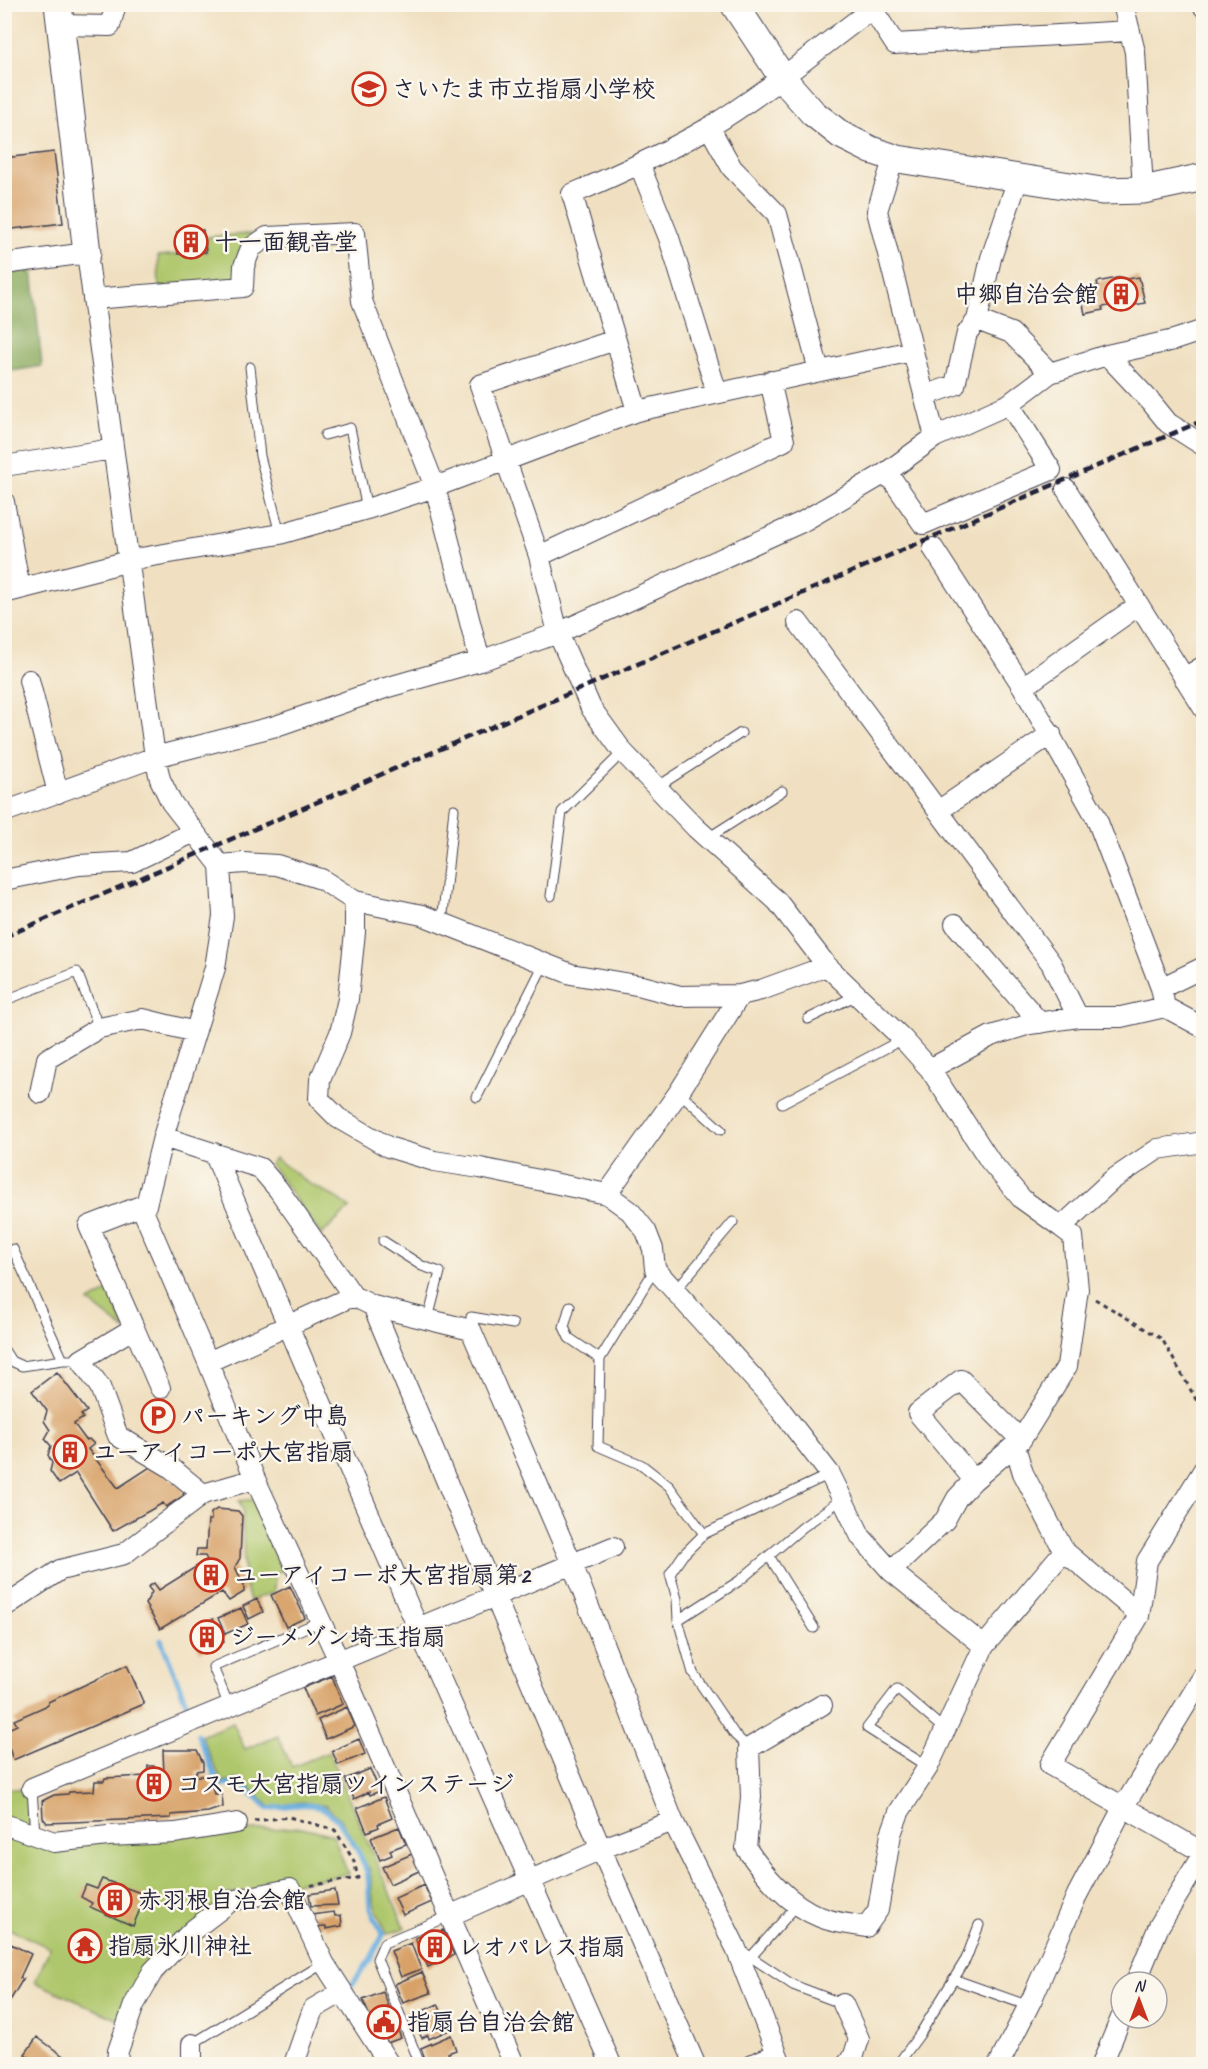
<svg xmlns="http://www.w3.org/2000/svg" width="1208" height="2069" font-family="Caveat,'Klee One',sans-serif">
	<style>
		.green { fill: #afc76c; stroke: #687454; stroke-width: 1.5 }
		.forest { fill: #8bac60; stroke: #56674e; stroke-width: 1.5 }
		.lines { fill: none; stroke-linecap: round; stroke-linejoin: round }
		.stream { stroke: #69afe0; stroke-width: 5 }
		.building { fill: #d7a168 }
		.lane-casing { stroke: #413e4f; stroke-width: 11 }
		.street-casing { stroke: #413e4f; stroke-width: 22 }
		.secondary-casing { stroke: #413e4f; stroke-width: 29 }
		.path { stroke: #413e4f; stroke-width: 3; stroke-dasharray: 4.5 4.5; stroke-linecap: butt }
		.lane { stroke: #fff; stroke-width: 9 }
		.street { stroke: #fff; stroke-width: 20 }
		.secondary { stroke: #fff; stroke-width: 27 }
		.rail { stroke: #22223b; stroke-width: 4.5; stroke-dasharray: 9 4.5; stroke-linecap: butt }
		.labels { text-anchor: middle; stroke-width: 5; stroke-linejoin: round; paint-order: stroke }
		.poi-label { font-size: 24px; font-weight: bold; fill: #22223b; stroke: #fbf7ec; text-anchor: start }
	</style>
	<rect width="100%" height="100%" fill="#fbf7ec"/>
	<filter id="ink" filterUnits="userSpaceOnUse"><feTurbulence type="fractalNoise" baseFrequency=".0167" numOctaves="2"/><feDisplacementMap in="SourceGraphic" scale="12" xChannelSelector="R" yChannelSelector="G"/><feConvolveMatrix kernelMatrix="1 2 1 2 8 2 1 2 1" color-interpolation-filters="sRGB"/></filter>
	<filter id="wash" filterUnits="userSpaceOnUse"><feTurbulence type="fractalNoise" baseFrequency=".008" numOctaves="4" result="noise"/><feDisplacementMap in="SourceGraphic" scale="24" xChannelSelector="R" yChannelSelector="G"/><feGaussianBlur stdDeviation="1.35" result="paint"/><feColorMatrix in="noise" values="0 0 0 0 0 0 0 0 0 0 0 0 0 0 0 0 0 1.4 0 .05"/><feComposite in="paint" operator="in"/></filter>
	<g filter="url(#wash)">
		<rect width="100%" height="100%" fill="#f0e0c1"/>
		<!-- green -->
		<path class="green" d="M260,233L243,287L159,290L158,256L206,252L207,237Z
			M275,1158L310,1184L338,1199L350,1208L321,1235L270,1164Z
			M110,1290L125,1330L89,1302Z
			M258,1499L288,1566L275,1574L274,1592L250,1601L244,1581L243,1511L239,1501Z
			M233,1723L245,1749L278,1736L292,1767L329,1752L405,1928L387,1934L373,1902L370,1871L341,1820L326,1806L303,1802L270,1807L242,1779L222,1782L201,1736Z
			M5,1786L12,1789L28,1790L30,1827L5,1819Z
			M302,1827L333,1835L348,1874L225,1895L121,2021L35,1982L50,1948L5,1927V1835L27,1845Z"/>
		<!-- forest -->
		<path class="forest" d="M31,260L42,366L5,372V266Z"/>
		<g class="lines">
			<!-- stream -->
			<path class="stream" d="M161,1640L192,1717
				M198,1735L219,1786L240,1782L268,1809C284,1807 304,1802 319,1807C338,1812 362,1855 367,1873C370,1883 368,1895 370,1905C372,1915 379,1925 383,1935L370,1960L348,1990"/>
		</g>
		<g id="blocks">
			<!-- building -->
			<path class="building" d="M54,152L63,223L4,230V158Z
				M203,230L206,252L178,254L177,232Z
				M1121,277L1122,280L1139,277L1145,303L1129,306V303L1102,307L1103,310L1085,314L1080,289L1098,286L1097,282Z
				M57,1372L87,1411L81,1415L83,1418L74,1424L86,1440L89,1439L94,1444L88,1449L118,1488L150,1467L167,1475L184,1489L183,1496L166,1507L163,1503L113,1531L76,1473L59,1484L50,1471L52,1463L48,1455L51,1446L45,1439L50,1430L44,1421L47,1411L32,1391Z
				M217,1509L238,1511L242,1516L240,1558L235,1567L244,1585V1592L229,1601L222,1592L160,1629L145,1604L152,1592L148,1587L154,1583L159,1590L207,1560L205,1556H196L197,1549H206L208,1520H211V1513Z
				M290,1586L305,1618L286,1627L271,1595Z
				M257,1599L263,1612L249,1619L243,1606Z
				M241,1608L248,1624L225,1634L218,1618Z
				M213,1619L224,1642L200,1652L191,1633L202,1628L201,1624Z
				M127,1665L144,1704L13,1760L9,1748L4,1750V1731L17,1725L14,1720L48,1705V1702Z
				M332,1676L343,1704L315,1716L303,1688Z
				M347,1707L355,1726L326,1739L318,1720Z
				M359,1739L365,1754L338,1765L332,1751Z
				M163,1750H197L203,1763V1770L196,1771V1776H209L214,1794H222L223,1807L208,1812L171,1815V1818L47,1823L43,1818L42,1801L54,1795L68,1794L69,1792L94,1791L95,1781H104L105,1778L147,1776L148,1766H154V1776L164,1775Z
				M370,1769L380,1791L370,1795L369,1792L354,1799L345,1779Z
				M384,1797L392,1818L378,1824L379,1827L367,1832L357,1808Z
				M399,1827L406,1844L390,1850L392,1855L380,1860L371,1838Z
				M412,1854L419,1871L390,1884L382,1867Z
				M102,1879L146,1895L133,1926L90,1907L92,1903L81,1897L86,1885L97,1889Z
				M424,1885L432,1902L403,1915L395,1898Z
				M335,1890L338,1905L311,1906L309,1894Z
				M334,1912L335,1916L341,1915L342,1926L326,1929V1926L313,1927L311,1915Z
				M443,1930L454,1955L428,1967L415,1938L431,1932L432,1935Z
				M411,1943L421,1969L401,1977L391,1951Z
				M11,1944L31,1954L20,1978L23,1979L11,1999L5,1996V1958Z
				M422,1972L431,1993L403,2003L395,1984Z
				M383,1992L401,2038L387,2043L384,2037H381L375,2030L363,2000Z
				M438,2004L449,2030L429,2039L428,2035L422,2038L417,2029L415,2030L409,2017Z
				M451,2035L456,2050L448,2053L450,2057L427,2064L421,2048Z
				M37,2037L70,2061L68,2064H37L25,2054Z"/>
		</g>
	</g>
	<g filter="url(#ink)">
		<use href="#blocks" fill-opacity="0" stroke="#413e4f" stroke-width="1.5"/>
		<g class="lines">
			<defs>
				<path id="lane" d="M250,367L260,456L280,534
					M325,435L350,428L367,509
					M657,787L741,733
					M708,838L782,791
					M551,896L562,812L623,752
					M442,923L454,809
					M6,1000L77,972L99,1028
					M808,1019L857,995
					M679,1092L721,1130
					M477,1097L544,964
					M782,1103L903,1039
					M383,1241L422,1266L440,1272L428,1319
					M13,1249L63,1360H81
					M675,1291L733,1222
					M570,1306L564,1327L569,1338L600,1359L598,1446L642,1465L669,1486L704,1534
					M471,1330V1317L513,1324
					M4,1350L11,1361L22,1366L63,1360
					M600,1359L655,1269
					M769,1556L814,1628
					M678,1620L739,1581L803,1527L842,1499
					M229,1706L213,1667L321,1621
					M749,1748L735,1735L693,1673L678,1620L677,1599L670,1574L683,1555L704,1534L830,1474
					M928,1767L867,1728L897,1689L946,1731
					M32,1788L35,1835
					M739,1949L793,1985L843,2004
					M751,1957L797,1905
					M953,1979L1029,2006
					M192,2044L324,1963
					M420,2064L377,1959L384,1943L449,1916
					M898,2064L920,2034L966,1959L979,1925"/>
				<path id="street" d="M869,4L895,44L1130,31
					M1123,4L1135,52L1143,190
					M1203,4L1204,7
					M61,25L110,26L116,4
					M709,127L732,168L777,214L819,371
					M894,157L877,211L935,437
					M640,166L669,238L717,393
					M4,264L87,253L155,757L160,779L171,802L220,865L223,916L215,968L163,1137L144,1213L208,1362L255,1479L339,1661L514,2064
					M93,299L243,287L244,266L251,248L267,237L355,233L362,301L435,487L480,661
					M977,320L991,258L1019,176
					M615,340L480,385L539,556L558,633L591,708L623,752L696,828L777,901L827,966L903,1039L930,1069L990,1161L1022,1199L1061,1227
					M1107,355L1151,402L1168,423L1204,446
					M924,396L955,385L967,333L977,320L1011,333L1050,373
					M637,411L572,194C619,174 664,154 708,128C766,93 818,49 872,9
					M4,466L113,449
					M887,472L923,524L1051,470L1009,404
					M1066,489L1204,709
					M4,502L20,589
					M933,548L1023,687L1096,817L1161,988L1165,1007
					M539,556L784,441L770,381
					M4,593L141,558L280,534L367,509L435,487L637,411L912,351
					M798,622L1051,963L1078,1017
					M1184,678L1204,666
					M29,680L58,793
					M1023,687L1139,605
					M938,811L1051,734
					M4,812L155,757L276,726L385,688L480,661L558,633L802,522L887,472L935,437L1009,404L1050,373L1107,355L1174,340L1204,330
					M220,865L244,863L277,865L321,879L355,901L422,915L571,974L642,986L680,996L740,995L761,990L827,966
					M4,880L79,865L132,862L194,832
					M355,901V932L348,999L340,1033L320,1080L319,1099L338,1118L388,1147L434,1161L480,1168L607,1194L630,1211L646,1231L653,1249L655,1269L773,1400L830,1474L861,1537L891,1571L984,1646
					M955,924L1040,1023
					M1161,988L1204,967
					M930,1069L991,1036L1030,1024L1078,1017H1121L1165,1007L1204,1028
					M40,1093L47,1059L99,1028L143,1019L195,1032
					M163,1137L260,1168L278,1189L353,1296
					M214,1153L418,1628L611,2064
					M607,1194L679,1092L740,995
					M146,1204L89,1226L134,1328L81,1360L100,1387L118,1436L170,1467L203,1494L255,1479
					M373,1306L601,1849L695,2064
					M134,1328L160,1388
					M208,1362L353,1296L373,1306L471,1330L572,1564L673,1821L735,1946L781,2064
					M1015,1446L1023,1473L1064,1551
					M1204,1469L1147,1561L1139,1616L1050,1765L1204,1853
					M974,1480L918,1413L961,1380L1021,1440
					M891,1571L945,1520L957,1498L974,1480L1021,1440L1067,1366L1078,1289L1073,1236L1061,1227L1112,1180L1158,1149L1204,1142
					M4,1607L60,1570L124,1554L203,1494
					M822,1705L749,1748L751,1797L746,1848C765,1876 788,1904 820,1917C834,1923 851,1924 866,1927L878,1910L891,1834L899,1812L928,1767L984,1646L1064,1551L1139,1614
					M32,1788L613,1547
					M4,1824L54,1842L108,1836L175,1833L237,1823
					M449,1916L601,1849L673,1821
					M1136,1982L1159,1926L1204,1852
					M843,2004L859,2039L853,2058L847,2064
					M117,2064L118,2051L134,2005L153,1971L193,1930L231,1901L290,1889L324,1963L389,2064
					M192,2064V2044
					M294,2064L313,2009L342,1992
					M753,2064L777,2054
					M999,2064L1032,1999L1077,1895L1124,1806L1204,1675
					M1102,2064L1121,2018"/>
				<path id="secondary" d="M58,4L87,253
					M734,4L784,80L813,113L841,135L871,150L898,159L1102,191L1143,190L1204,177"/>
			</defs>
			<!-- lane casing -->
			<use href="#lane" class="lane-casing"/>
			<!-- street casing -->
			<use href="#street" class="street-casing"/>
			<!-- secondary casing -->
			<use href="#secondary" class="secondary-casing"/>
			<!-- path -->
			<path class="path" d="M1095,1299L1162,1339L1198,1403L1204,1407
				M254,1821L289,1817L335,1830L354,1861L358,1878L307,1886"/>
			<!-- lane -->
			<use href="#lane" class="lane"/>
			<!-- street -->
			<use href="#street" class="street"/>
			<!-- secondary -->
			<use href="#secondary" class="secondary"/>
			<!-- rail -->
			<path class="rail" d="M4,937L1204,420"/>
		</g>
	</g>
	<!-- icons -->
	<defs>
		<symbol id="school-ring" viewBox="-11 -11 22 22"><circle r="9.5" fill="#fbf7ec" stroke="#c8321e" stroke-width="1.5"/><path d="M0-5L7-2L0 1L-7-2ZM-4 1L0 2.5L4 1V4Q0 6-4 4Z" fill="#c8321e"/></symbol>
		<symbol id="building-ring" viewBox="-11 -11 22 22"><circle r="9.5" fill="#fbf7ec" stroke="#c8321e" stroke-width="1.5"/><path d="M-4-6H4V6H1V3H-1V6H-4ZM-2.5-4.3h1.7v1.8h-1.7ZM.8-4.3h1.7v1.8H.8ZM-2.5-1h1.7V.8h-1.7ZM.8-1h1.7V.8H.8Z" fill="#c8321e"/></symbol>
		<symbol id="parking-ring" viewBox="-11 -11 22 22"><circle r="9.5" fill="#fbf7ec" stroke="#c8321e" stroke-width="1.5"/><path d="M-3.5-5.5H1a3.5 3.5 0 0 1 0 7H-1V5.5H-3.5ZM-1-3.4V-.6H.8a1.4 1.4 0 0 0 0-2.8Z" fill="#c8321e"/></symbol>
		<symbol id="temple-ring" viewBox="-11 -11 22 22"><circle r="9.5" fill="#fbf7ec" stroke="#c8321e" stroke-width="1.5"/><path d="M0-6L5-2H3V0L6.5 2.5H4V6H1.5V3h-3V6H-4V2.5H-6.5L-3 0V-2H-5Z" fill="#c8321e"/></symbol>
		<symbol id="civic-ring" viewBox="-11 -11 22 22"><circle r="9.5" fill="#fbf7ec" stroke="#c8321e" stroke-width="1.5"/><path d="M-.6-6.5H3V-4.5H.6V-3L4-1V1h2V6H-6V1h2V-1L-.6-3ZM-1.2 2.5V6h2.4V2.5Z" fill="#c8321e"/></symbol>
	</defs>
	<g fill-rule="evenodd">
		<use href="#school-ring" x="350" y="70" width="38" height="38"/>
		<use href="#building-ring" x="172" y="223" width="38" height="38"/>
		<use href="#building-ring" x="1102" y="275" width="38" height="38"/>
		<use href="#parking-ring" x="139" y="1397" width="38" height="38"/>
		<use href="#building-ring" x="51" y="1433" width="38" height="38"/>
		<use href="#building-ring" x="192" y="1556" width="38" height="38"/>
		<use href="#building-ring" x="188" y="1618" width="38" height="38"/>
		<use href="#building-ring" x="135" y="1765" width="38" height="38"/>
		<use href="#building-ring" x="96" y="1881" width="38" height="38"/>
		<use href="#temple-ring" x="66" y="1927" width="38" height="38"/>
		<use href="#building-ring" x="416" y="1928" width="38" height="38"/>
		<use href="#civic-ring" x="365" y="2003" width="38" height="38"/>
	</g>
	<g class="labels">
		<!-- poi labels -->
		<g class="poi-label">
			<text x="392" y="97">さいたま市立指扇小学校</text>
			<text x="214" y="250">十一面観音堂</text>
			<text x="1098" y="302" text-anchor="end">中郷自治会館</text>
			<text x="181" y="1424">パーキング中島</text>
			<text x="93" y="1460">ユーアイコーポ大宮指扇</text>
			<text x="234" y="1583">ユーアイコーポ大宮指扇第2</text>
			<text x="230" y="1645">ジーメゾン埼玉指扇</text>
			<text x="177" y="1792">コスモ大宮指扇ツインステージ</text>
			<text x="138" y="1908">赤羽根自治会館</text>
			<text x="108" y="1954">指扇氷川神社</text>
			<text x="458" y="1955">レオパレス指扇</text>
			<text x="407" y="2030">指扇台自治会館</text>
		</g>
	</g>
	<!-- margin -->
	<rect width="1208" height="2069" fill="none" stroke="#fbf7ec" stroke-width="24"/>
	<!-- north arrow -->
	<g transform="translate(1139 2000)"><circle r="28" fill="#fbf7ec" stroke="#a4a2a5" stroke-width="1.5"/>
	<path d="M0-4.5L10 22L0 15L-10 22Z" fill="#c8321e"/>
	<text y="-9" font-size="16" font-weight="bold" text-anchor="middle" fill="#22223b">N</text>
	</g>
</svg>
